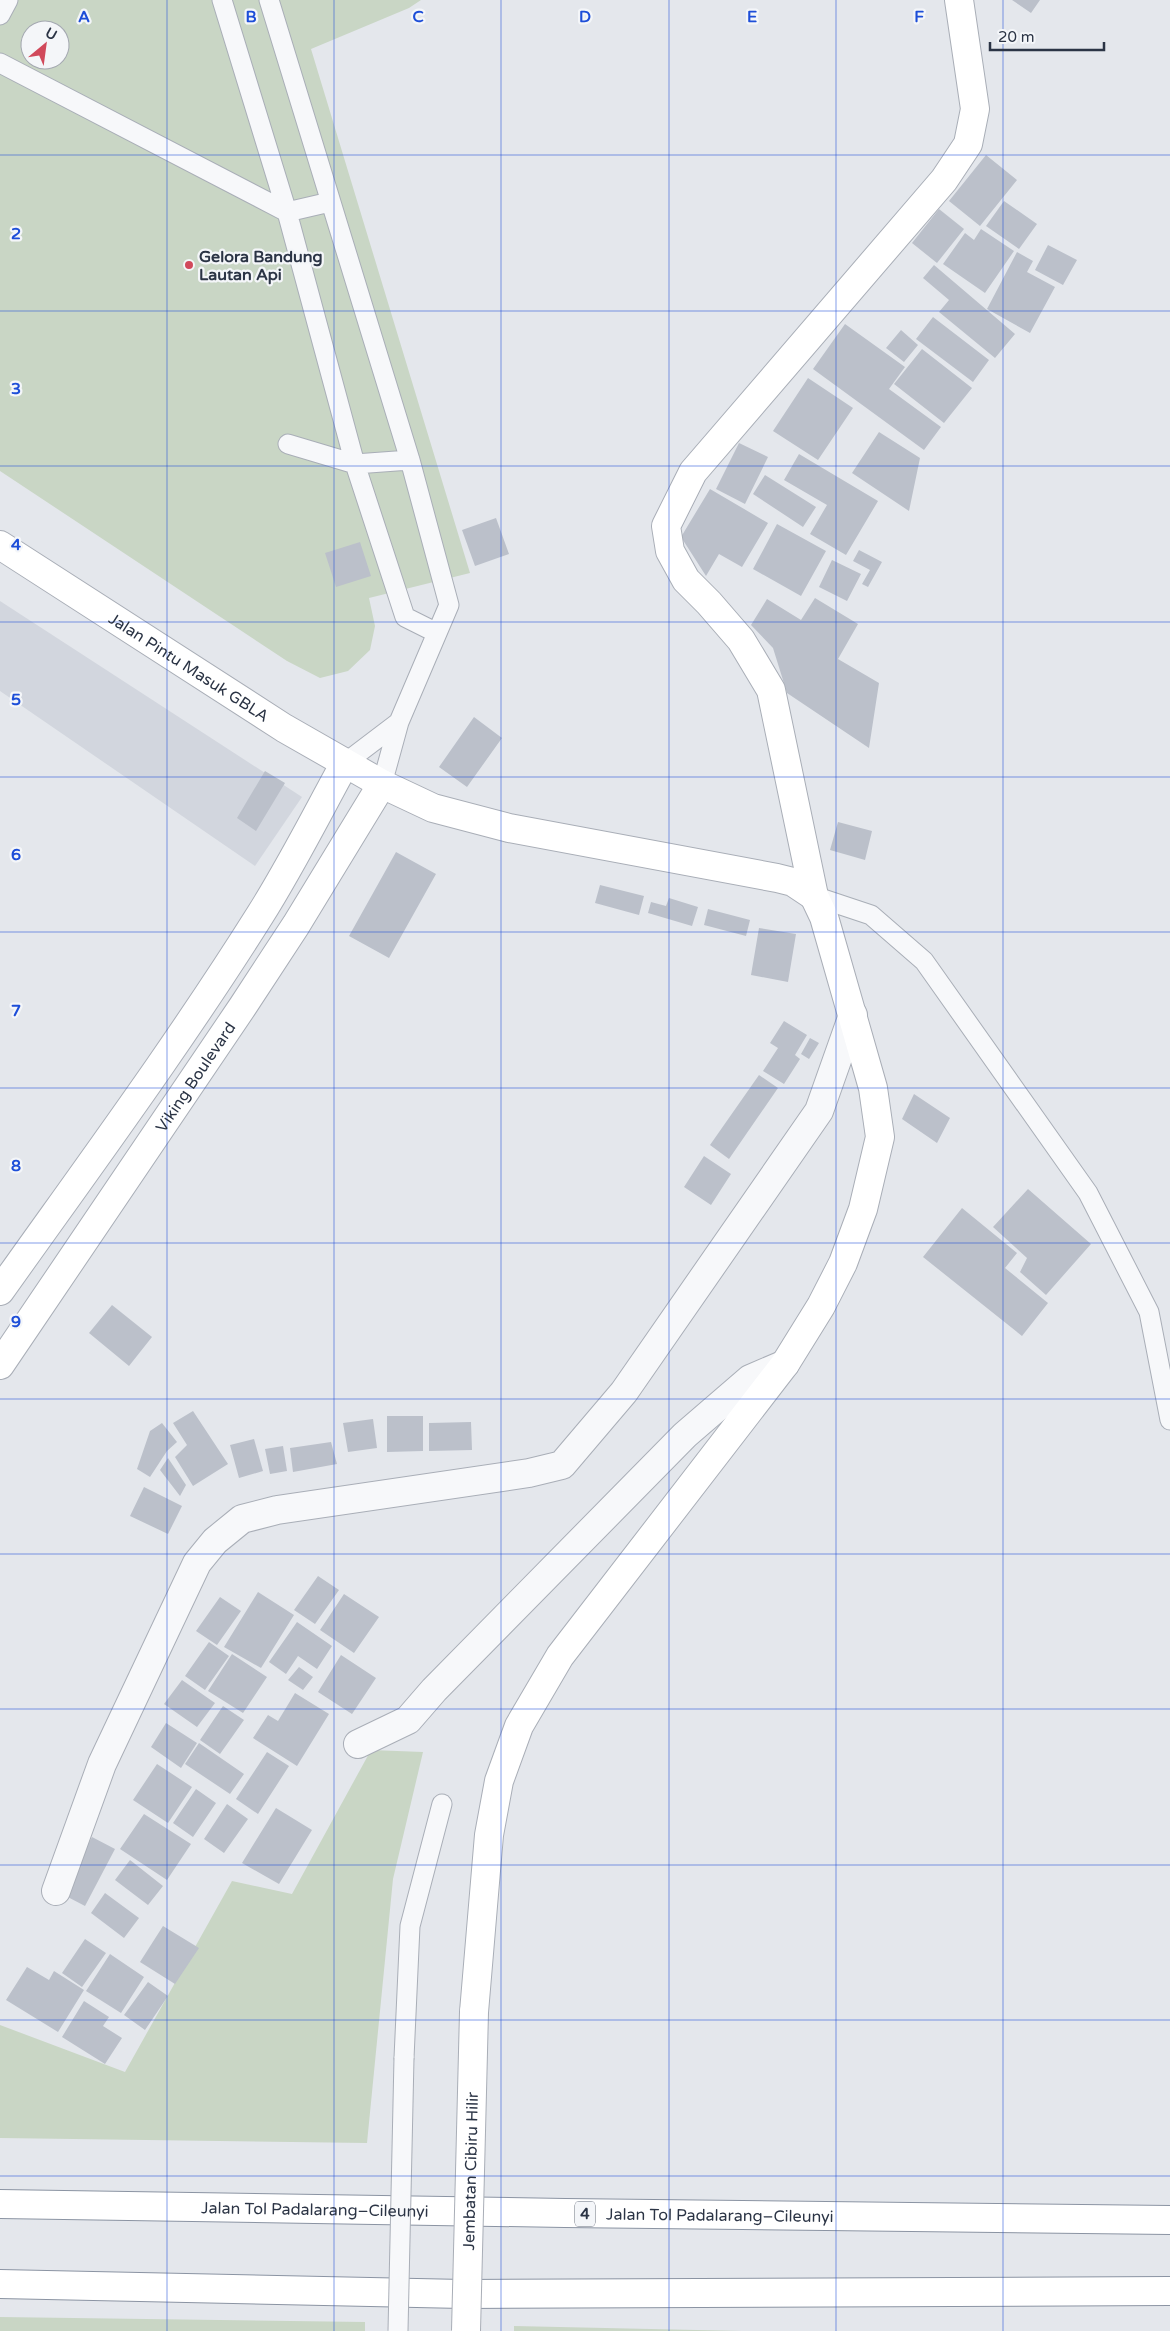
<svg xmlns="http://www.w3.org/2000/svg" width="1170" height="2331" font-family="'Varela Round',sans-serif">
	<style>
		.built { fill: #d2d6de }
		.green { fill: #c9d6c5; fill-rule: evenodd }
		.building { fill: #bbc0ca }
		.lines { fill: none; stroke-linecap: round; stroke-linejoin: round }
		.lane-casing { stroke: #a9aeb7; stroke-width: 21 }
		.street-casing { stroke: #a9aeb7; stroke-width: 30 }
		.secondary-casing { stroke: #a9aeb7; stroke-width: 30 }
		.highway-casing { stroke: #8b94a3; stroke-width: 30 }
		.lane { stroke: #f7f8fa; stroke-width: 19 }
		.street { stroke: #f7f8fa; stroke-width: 28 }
		.secondary { stroke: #fff; stroke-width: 28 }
		.highway { stroke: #fff; stroke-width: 28 }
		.lane-bridge-casing { stroke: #a9aeb7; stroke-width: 21; stroke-linecap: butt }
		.secondary-bridge-casing { stroke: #a9aeb7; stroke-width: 30; stroke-linecap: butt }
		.lane-bridge { stroke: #f7f8fa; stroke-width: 19 }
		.secondary-bridge { stroke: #fff; stroke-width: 28 }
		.grid { fill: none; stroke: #1d4ed8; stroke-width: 1; stroke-opacity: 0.55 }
		.poi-dot { fill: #d1495b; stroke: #f4f6f9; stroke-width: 2 }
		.labels { text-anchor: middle; stroke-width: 4.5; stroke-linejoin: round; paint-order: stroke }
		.shield { fill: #f4f6f9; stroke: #676e7b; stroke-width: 1 }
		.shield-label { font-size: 15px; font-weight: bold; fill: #2b3445 }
		.poi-label { font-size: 16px; font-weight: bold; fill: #2b3445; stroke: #f4f6f9; text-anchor: start }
		.street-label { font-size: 16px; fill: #2b3445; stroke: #f4f6f9 }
		.grid-label { font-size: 16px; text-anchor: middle; font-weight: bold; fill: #1d4ed8; stroke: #f4f6f9; stroke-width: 4.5; stroke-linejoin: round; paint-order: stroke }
	</style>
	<rect width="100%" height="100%" fill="#e4e7ec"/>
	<!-- built -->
	<path class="built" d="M0,601L302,797L255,866L0,691Z"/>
	<!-- green -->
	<path class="green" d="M0,0H421L409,8L311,49L470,573L369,598L375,626L370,650L348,671L320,678L287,661L0,471ZM30,30H60V60H30Z
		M371,1750L423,1752L393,1879L367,2143L0,2138V2025L125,2072L232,1881L292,1894Z
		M0,2317L365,2322V2331H0Z
		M514,2326L742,2331H514Z"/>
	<!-- building -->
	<path class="building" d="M1012,0H1040L1031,13Z
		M986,155L1017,180L980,226L949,201Z
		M1004,201L1037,224L1019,249L986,226Z
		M939,209L964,229L937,263L912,243Z
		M981,229L1014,251L985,293L943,264L965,233L974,240Z
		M1048,245L1077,260L1063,285L1035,270Z
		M1017,252L1033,261L1027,272L1055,287L1030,333L987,309Z
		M934,265L1015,334L995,358L939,312L949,300L923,278Z
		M933,317L989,360L973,382L916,339Z
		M845,324L905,367L889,389L941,427L924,450L813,369Z
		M901,330L918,345L904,362L886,348Z
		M922,349L972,388L944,423L894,384Z
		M808,378L853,408L818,460L773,431Z
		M879,432L920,458L909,511L852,473Z
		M739,443L768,457L745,504L716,489Z
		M799,454L878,501L846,555L810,534L827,505L784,480Z
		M765,475L816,507L803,527L753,494Z
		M710,489L768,523L742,567L719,554L706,576L681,537Z
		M496,518L509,554L475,566L462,530Z
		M777,524L826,551L801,596L753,569Z
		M360,542L371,576L336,587L325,553Z
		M859,550L882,562L868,587L862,584L870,570L853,561Z
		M832,560L861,574L847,601L819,587Z
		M815,598L858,624L838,659L879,683L869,748L787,693L773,648L751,625L767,599L801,620Z
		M474,717L502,738L467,787L439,767Z
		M265,771L285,783L256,831L237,818Z
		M838,822L872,831L865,860L830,850Z
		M396,852L436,874L389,958L349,936Z
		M600,885L644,896L639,915L595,903Z
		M669,898L698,907L692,926L648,913L651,902L666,906Z
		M708,909L750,920L746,936L704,925Z
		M759,928L796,934L788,982L751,975Z
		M784,1021L807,1035L795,1055L800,1059L784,1084L763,1071L778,1048L770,1043Z
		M810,1038L819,1043L809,1059L801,1054Z
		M759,1075L778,1088L729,1159L710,1145Z
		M914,1094L950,1118L937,1143L902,1119Z
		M704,1156L731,1174L711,1205L684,1187Z
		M1028,1189L1091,1244L1046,1295L1020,1272L1027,1258L993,1227Z
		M962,1208L1017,1253L1005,1268L1048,1303L1022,1336L923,1257Z
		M112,1305L152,1337L129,1366L89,1333Z
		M193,1411L228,1464L193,1486L175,1457L187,1445L173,1423Z
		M387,1416H423V1451L387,1452Z
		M373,1419L377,1448L348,1452L343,1423Z
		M471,1422L472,1450L429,1451V1423Z
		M162,1423L177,1442L167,1451L150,1477L137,1469L150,1431Z
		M254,1439L263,1471L239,1478L230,1445Z
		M331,1442L337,1464L293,1472L290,1448Z
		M283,1446L287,1471L270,1474L265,1449Z
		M168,1458L186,1485L180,1496L160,1470Z
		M144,1487L182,1506L168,1534L130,1516Z
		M318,1576L339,1590L315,1624L294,1610Z
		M258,1592L294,1615L261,1668L224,1647Z
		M344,1594L379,1617L354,1653L320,1630Z
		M220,1597L241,1611L217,1645L196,1631Z
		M297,1622L332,1646L317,1669L298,1656L286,1674L269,1662Z
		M209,1642L229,1656L205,1690L185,1676Z
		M232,1654L267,1677L243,1713L208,1691Z
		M341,1655L376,1678L352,1714L318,1692Z
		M299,1667L313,1677L303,1690L288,1680Z
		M182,1680L215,1703L197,1727L164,1704Z
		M295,1693L329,1714L297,1766L253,1738L268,1715L278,1721Z
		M223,1706L244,1720L220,1754L200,1740Z
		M166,1723L197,1743L181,1768L151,1747Z
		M199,1743L244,1774L230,1794L185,1764Z
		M267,1752L289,1766L258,1814L236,1799Z
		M157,1764L192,1787L168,1823L133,1800Z
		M196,1789L216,1803L193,1837L173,1823Z
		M227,1804L248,1819L224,1853L204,1839Z
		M276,1808L312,1830L279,1884L242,1863Z
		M144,1814L191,1844L167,1880L120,1849Z
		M92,1837L115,1849L85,1906L62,1894Z
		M130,1860L163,1886L148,1905L115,1880Z
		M105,1893L139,1918L124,1938L91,1913Z
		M163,1926L199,1948L175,1984L140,1962Z
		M85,1939L106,1953L82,1987L62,1973Z
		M110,1954L144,1977L121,2013L86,1991Z
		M27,1967L49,1980L54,1971L84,1990L58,2032L6,2000Z
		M148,1982L168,1996L145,2030L124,2015Z
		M84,2001L109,2017L103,2026L122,2038L105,2064L62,2037Z"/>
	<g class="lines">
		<defs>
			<path id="lane" d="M222,0L287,212L355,464L405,617L437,633
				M269,0L410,460L449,605L399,722L382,784
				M0,15L8,0
				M0,63L287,212L330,202
				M288,444L355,464L410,460
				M345,763L399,722
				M814,896L871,915L924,961L1088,1193L1149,1312L1170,1420
				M404,2058L410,1926L442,1804"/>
			<path id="street" d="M358,1744L408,1720L434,1690L685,1435L750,1379L785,1364
				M56,1891L102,1764L197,1563L215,1541L242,1519L277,1510L529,1473L562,1465L624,1392L819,1111L853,1015"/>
			<g id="secondary">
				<path id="s1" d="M0,545L284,728L382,784L433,808L509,828L777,878L793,882L814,896"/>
				<path d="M0,1291C88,1167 179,1044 260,915C291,866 317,814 345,763"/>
				<path id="s2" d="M0,1365L243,1006L296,925L382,784"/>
				<path d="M474,2012L489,1835L499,1781L519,1726L560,1656L785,1364L821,1306L843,1263L863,1209L880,1137L873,1088L824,917L814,896L771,690L741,640L709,603L686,580L670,551L666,526L693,472L944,180L968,144L975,109L959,0"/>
			</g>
			<g id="highway">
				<path id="s3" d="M0,2204L565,2213L1170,2220"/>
				<path d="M0,2284L463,2294L1170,2291"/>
			</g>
		</defs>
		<!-- lane casing -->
		<use href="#lane" class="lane-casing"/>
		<!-- street casing -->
		<use href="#street" class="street-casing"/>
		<!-- secondary casing -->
		<use href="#secondary" class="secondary-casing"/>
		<!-- highway casing -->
		<use href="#highway" class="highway-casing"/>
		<!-- lane -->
		<use href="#lane" class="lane"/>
		<!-- street -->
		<use href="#street" class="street"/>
		<!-- secondary -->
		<use href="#secondary" class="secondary"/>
		<!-- highway -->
		<use href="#highway" class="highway"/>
		<defs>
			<path id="lane-bridge" d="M398,2331L404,2058"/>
			<g id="secondary-bridge">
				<path id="s4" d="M466,2331L474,2012"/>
			</g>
		</defs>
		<!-- lane-bridge casing -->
		<use href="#lane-bridge" class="lane-bridge-casing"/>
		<!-- secondary-bridge casing -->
		<use href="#secondary-bridge" class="secondary-bridge-casing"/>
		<!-- lane-bridge -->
		<use href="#lane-bridge" class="lane-bridge"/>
		<!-- secondary-bridge -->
		<use href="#secondary-bridge" class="secondary-bridge"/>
	</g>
	<!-- grid -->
	<path class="grid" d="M167,0V2331M334,0V2331M501,0V2331M669,0V2331M836,0V2331M1003,0V2331M0,155H1170M0,311H1170M0,466H1170M0,622H1170M0,777H1170M0,932H1170M0,1088H1170M0,1243H1170M0,1399H1170M0,1554H1170M0,1709H1170M0,1865H1170M0,2020H1170M0,2176H1170"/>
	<!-- markers -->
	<circle class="poi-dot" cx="189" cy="265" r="5"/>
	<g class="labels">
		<!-- shield labels -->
		<rect class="shield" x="575" y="2201.5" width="20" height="25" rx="4"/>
		<g class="shield-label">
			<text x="585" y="2219">4</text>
		</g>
		<!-- poi labels -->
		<g class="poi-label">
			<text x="199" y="262">Gelora Bandung<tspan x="199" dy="18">Lautan Api</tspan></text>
		</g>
		<!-- street labels -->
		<g class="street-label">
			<text dy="6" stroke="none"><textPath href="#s1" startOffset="225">Jalan Pintu Masuk GBLA</textPath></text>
			<text dy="6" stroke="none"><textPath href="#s2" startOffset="348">Viking Boulevard</textPath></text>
			<text dy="6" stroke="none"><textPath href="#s4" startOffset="160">Jembatan Cibiru Hilir</textPath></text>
			<text dy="6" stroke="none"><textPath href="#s3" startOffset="315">Jalan Tol Padalarang–Cileunyi</textPath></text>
			<text dy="6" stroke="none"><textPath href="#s3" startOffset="720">Jalan Tol Padalarang–Cileunyi</textPath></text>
		</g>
	</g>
	<g class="grid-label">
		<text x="84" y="22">A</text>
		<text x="251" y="22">B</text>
		<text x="418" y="22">C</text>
		<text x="585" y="22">D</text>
		<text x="752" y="22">E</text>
		<text x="919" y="22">F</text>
		<text x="16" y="239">2</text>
		<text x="16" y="394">3</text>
		<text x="16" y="550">4</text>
		<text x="16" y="705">5</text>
		<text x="16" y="860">6</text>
		<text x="16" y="1016">7</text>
		<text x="16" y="1171">8</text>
		<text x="16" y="1327">9</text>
	</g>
	<!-- north arrow -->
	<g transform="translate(45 45) rotate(29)"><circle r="24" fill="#f4f6f9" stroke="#a4a8b1"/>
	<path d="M0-4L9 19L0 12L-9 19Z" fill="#d1495b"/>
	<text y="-8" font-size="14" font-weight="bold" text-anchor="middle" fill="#2b3445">U</text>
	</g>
	<!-- scale -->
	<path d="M990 42v8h114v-8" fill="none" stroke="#2b3445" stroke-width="2.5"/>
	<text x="998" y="42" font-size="15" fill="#2b3445" stroke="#f4f6f9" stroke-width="4" paint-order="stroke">20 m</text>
</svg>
